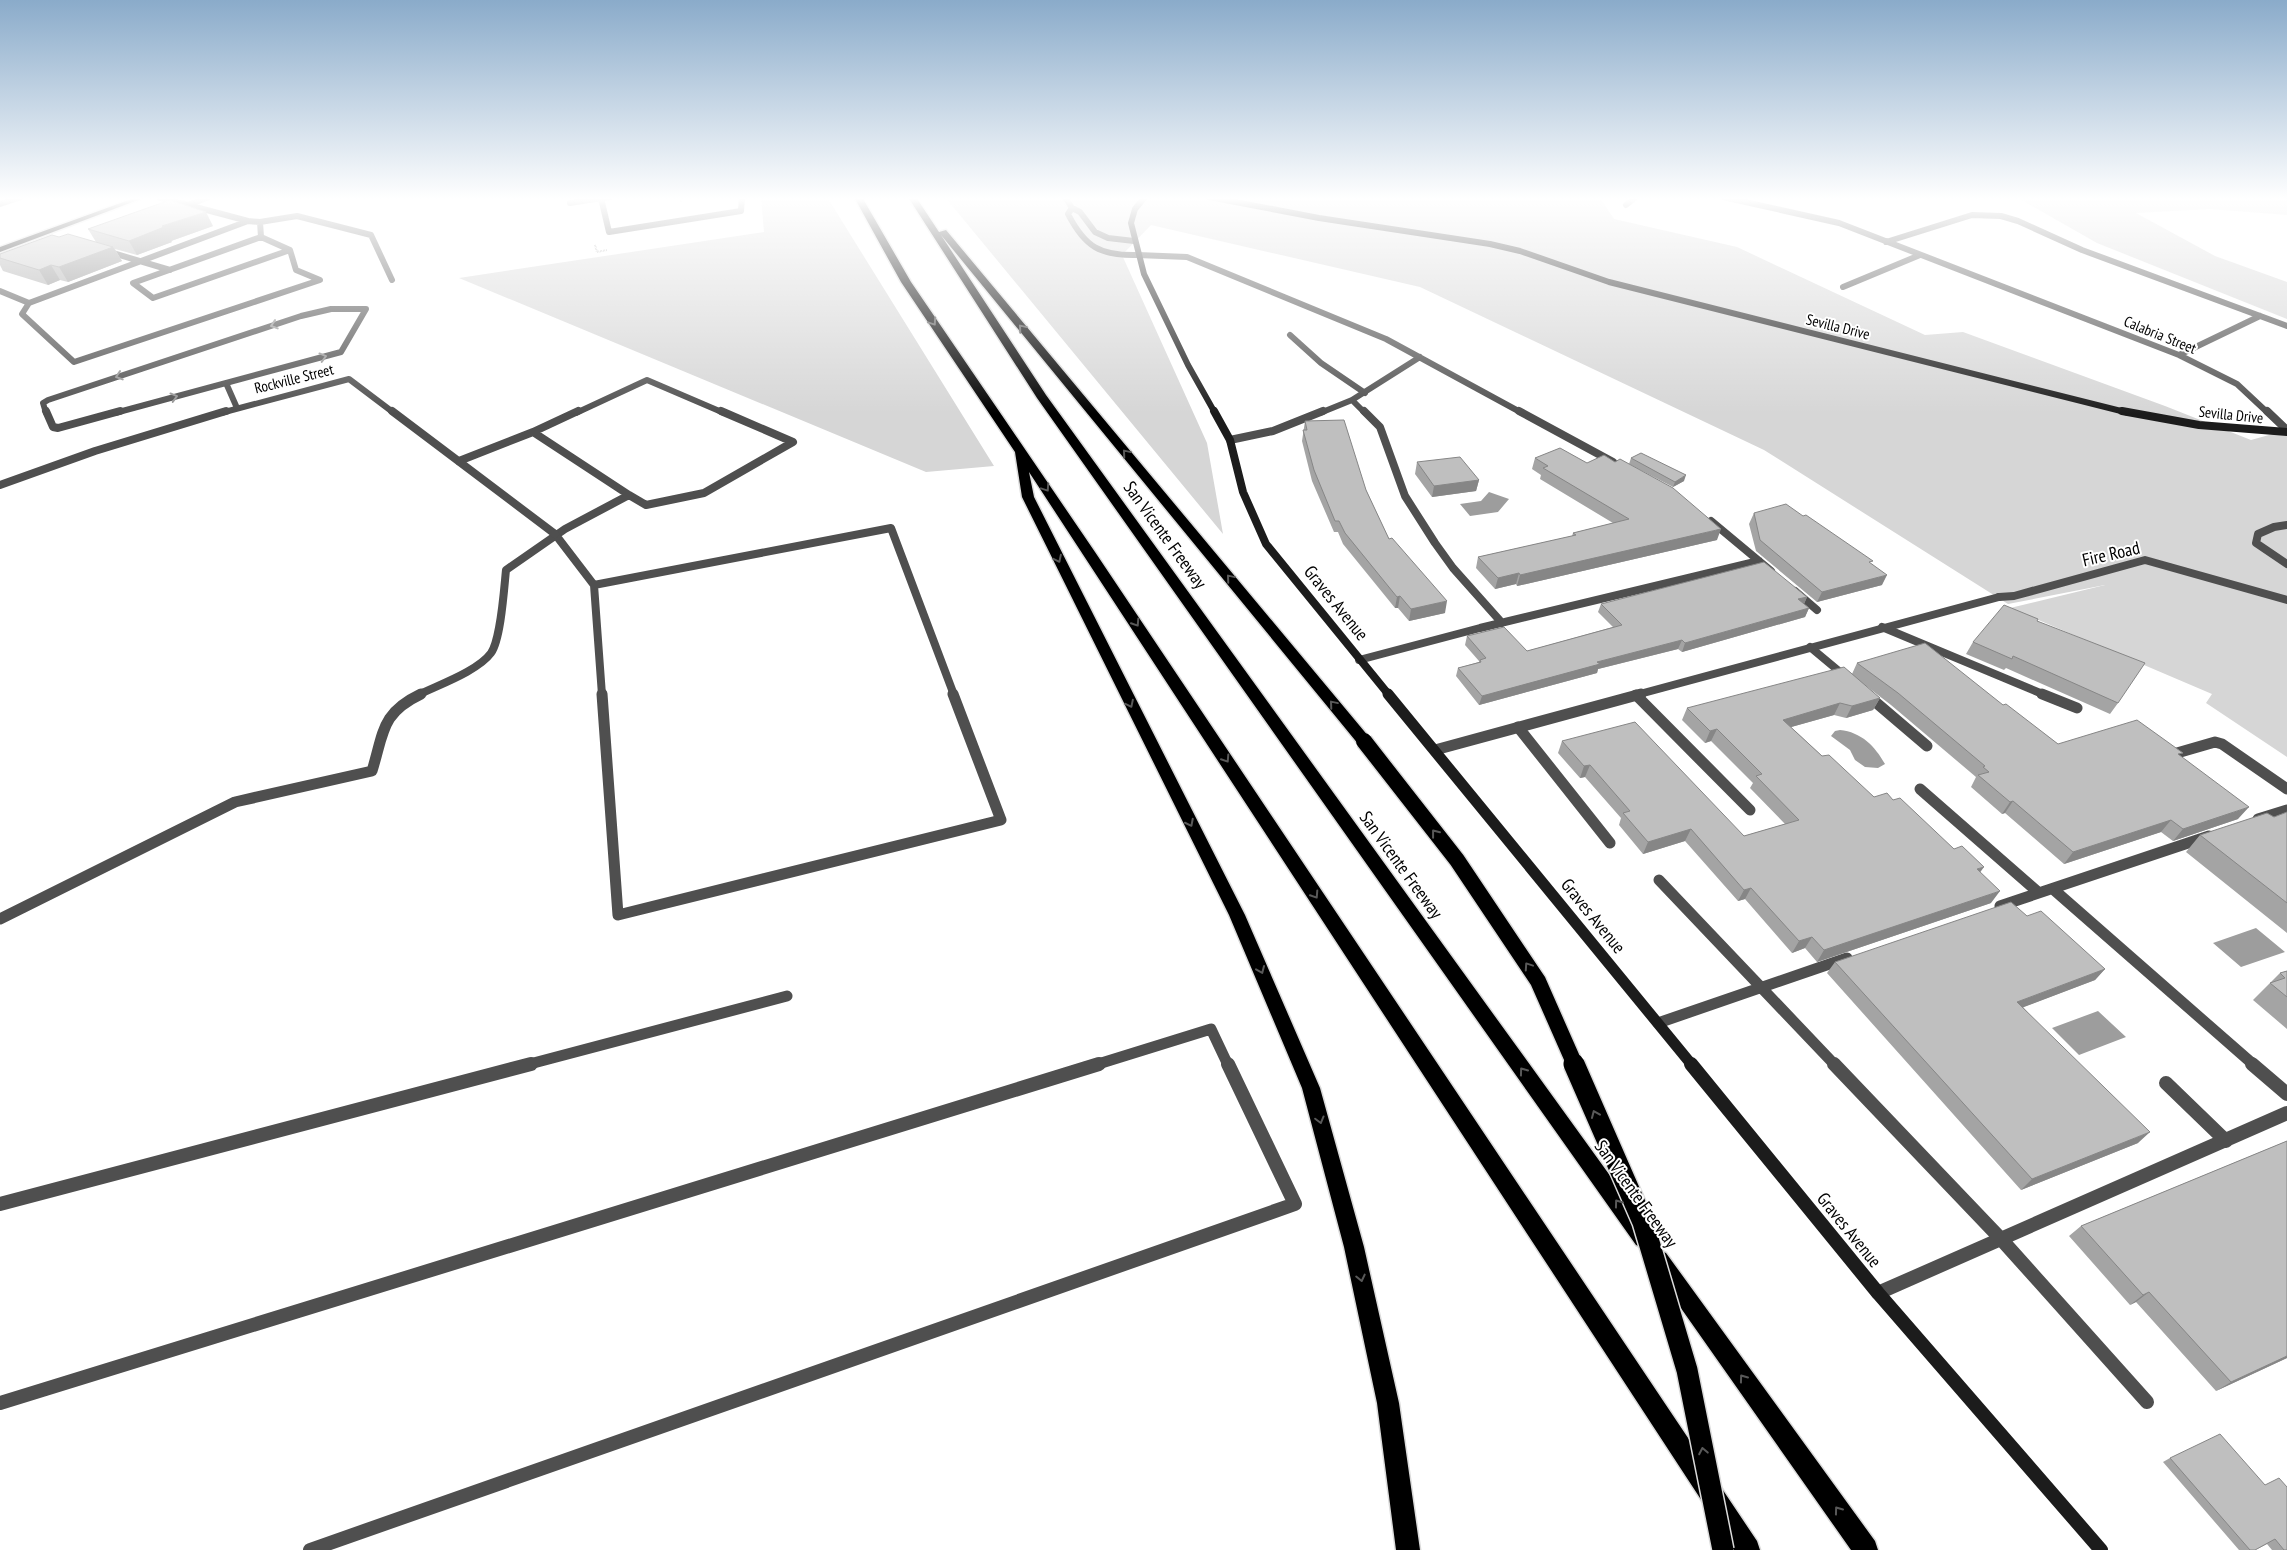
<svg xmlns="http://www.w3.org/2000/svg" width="2287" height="1550" font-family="'PT Sans Narrow',sans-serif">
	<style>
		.green { fill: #d6d6d6 }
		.water { fill: #9d9d9d }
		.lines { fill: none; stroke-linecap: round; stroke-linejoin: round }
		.primary-casing { stroke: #dbdbdb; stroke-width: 3 }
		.highway-casing { stroke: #dbdbdb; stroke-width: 3 }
		.path { stroke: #717171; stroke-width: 2; stroke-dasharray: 0.5 1; stroke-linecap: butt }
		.lane-far3 { stroke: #4f4f4f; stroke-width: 6 }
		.lane-far2 { stroke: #4f4f4f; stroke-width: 8 }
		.lane-far1 { stroke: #4f4f4f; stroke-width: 11 }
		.lane { stroke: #4f4f4f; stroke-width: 14 }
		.street-far2 { stroke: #4f4f4f; stroke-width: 6 }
		.street-far1 { stroke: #4f4f4f; stroke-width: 8 }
		.street { stroke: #4f4f4f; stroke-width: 11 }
		.secondary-far3 { stroke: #1c1c1c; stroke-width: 6 }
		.secondary-far2 { stroke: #1c1c1c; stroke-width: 8 }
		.secondary-far1 { stroke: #1c1c1c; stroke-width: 11 }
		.secondary { stroke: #1c1c1c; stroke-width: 14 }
		.primary { fill: #000; fill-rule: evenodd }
		.highway { fill: #000; fill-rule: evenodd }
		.highway-bridge-far1-casing { stroke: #dbdbdb; stroke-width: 19; stroke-linecap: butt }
		.highway-bridge-casing { stroke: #dbdbdb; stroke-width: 24; stroke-linecap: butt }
		.highway-bridge-far1 { stroke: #000; stroke-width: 16 }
		.highway-bridge { stroke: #000; stroke-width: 21 }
		.wall { fill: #a4a4a4 }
		.shaded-wall { fill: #868686 }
		.building { fill: #bfbfbf; stroke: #868686 }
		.oneway { stroke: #595959 }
		.oneway2 { stroke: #959595 }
		.labels { text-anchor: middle; stroke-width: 4; stroke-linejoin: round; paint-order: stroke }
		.far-street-label { font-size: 15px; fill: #000; stroke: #fff }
		.street-label { font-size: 18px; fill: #000; stroke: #fff }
	</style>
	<rect width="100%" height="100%" fill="#fff"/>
	<!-- green -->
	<path class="green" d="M761,197H827L994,466L926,472L459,278L764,232Z
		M945,197H1587L1601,199L1614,219L1737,247L1925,335L1963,332L2165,406L2251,440L2287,430V757L2206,703L2212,694L2010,608L2105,585L2008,604L1764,450L1420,287L1151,225L1122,255L1207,443L1223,534Z
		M2016,197H2287V215L2210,209L2136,213L2215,256L2287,282V319L2097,243Z"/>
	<!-- water -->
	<path class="water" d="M1489,492L1509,499L1498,512L1470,516L1460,504L1481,501Z
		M1840,730C1861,732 1875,746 1885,764L1878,768L1865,767L1855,760L1850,750L1831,736L1835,731Z
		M2256,928L2285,952L2241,967L2213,943Z
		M2098,1011L2126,1037L2079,1055L2052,1028Z"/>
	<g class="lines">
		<defs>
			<path id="primary" d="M137,197H146L0,252V247Z"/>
			<path id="highway" d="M854,197H862L911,282L1095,552L1757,1541L1760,1550H1734L1029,472L1034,497L1245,915L1320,1088L1364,1247L1399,1403L1420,1550H1396L1377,1403L1344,1247L1302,1088L1229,915L1022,497L1015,452L901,282Z
				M908,197H916L939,232L946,230L1369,737L1371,741L1369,745H1359L941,235L1046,395L1650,1231L1653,1238L1650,1245L1643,1248L1636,1245L1037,398Z
				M1659,1250L1666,1253L1875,1541L1878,1550H1851L1652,1267L1649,1260L1652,1253Z"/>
		</defs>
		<!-- primary casing -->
		<use href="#primary" class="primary-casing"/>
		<!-- highway casing -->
		<use href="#highway" class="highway-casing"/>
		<!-- path -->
		<path class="path" d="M499,197H507
			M679,197L681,202
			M595,245L597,252L607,250"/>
		<!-- lane-far3 -->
		<path class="lane-far3" d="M158,197L248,221L260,222L297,216L371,235L392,280
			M0,204L21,197
			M188,205L209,197
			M1626,205L1636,197
			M261,237L133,283L153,298L290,250
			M106,251L170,270
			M1138,255L1187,257L1386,339L1522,413
			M0,291L29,303L248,221
			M29,303L22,314L74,362L320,280L296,270L290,250L261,237L260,222
			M1290,335L1321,363L1365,393
			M226,383L237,408
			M1352,400L1365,413
			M46,413L43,403L48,400L301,316L331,309H366L341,352L115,413
			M576,413L647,380L724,413
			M1320,413L1352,400L1420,357"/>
		<!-- lane-far2 -->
		<path class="lane-far2" d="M46,411L53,427L58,428L120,411
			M1364,411L1380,427L1405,496L1435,543L1453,568L1502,623
			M1519,411L1613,462
			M533,432L578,411
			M1230,440L1273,431L1323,411
			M629,495L646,505L704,493L793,442L721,411
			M1711,521L1771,571
			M2287,525L2274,527L2258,534L2256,543L2287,564
			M555,534L594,585
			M594,585L602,695
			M594,585L891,528L954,695
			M1795,591L1817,610
			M1999,597L2014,596L2145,560L2287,600
			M1882,627L2045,695
			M1810,647L1846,677
			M1359,660L1480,628L1759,561
			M418,695C438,685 478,671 491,653C501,639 504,589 506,570L565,529L629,495L533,432L459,461"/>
		<!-- lane-far1 -->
		<path class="lane-far1" d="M602,694L618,915L1001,820L953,694
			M1866,694L1927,746
			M2042,694L2077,708
			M1636,695L1750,810
			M1518,727L1610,843
			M2170,755L2215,742L2222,744L2287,789
			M1920,789L2039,893
			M2258,819L2287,810
			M1659,880L1835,1065
			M2053,889L2254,1065
			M2000,906L2209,836
			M0,919L235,802L372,771C384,732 381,713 421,694
			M1658,1023L1847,958
			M526,1065L787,996
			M1095,1065L1211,1029L1228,1065"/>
		<!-- lane -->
		<path class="lane" d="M1834,1064L2001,1239L2147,1402
			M2252,1064L2287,1094
			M2166,1083L2226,1141
			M0,1204L531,1064
			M1878,1293L2287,1113
			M0,1403L1099,1064
			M310,1550L1295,1204L1228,1064"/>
		<!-- street-far2 -->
		<path class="street-far2" d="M610,197L601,198L609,232L741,211L742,197
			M1065,197L1072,208L1080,212L1095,232L1108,238L1134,241
			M1723,197L1839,223L2179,355L2237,384L2268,413
			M570,203L601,198
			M1072,208L1068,214C1085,247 1100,256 1138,255
			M1886,242L1972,215L2001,216L2018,221L2082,250L2287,326
			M1843,287L1920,255
			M2179,355L2260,316
			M221,413L349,379L394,413"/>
		<!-- street-far1 -->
		<path class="street-far1" d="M392,411L555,534
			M2267,411L2287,430
			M0,485L95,451L226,411
			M1636,695L1999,597"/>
		<!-- street -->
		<path class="street" d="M1435,750L1641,694"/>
		<!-- secondary-far3 -->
		<path class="secondary-far3" d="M1145,197L1135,209L1131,223L1144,274L1188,365L1215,413
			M1209,197L1319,218L1490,244L1520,251L1609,282L2129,413"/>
		<!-- secondary-far2 -->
		<path class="secondary-far2" d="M1214,411L1230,440L1243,492L1266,544L1389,695
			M2122,411L2199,425L2287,432"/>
		<!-- secondary-far1 -->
		<path class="secondary-far1" d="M1388,694L1692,1065"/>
		<!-- secondary -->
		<path class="secondary" d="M1691,1064L1878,1293L2101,1550"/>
		<!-- primary -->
		<use href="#primary" class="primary"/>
		<!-- highway -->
		<use href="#highway" class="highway"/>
		<defs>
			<path id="highway-bridge-far1" d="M1364,741L1457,860L1538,981L1575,1065"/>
			<path id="highway-bridge" d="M1574,1064L1643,1222L1687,1370L1723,1550"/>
		</defs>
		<!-- highway-bridge-far1 casing -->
		<use href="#highway-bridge-far1" class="highway-bridge-far1-casing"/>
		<!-- highway-bridge casing -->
		<use href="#highway-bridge" class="highway-bridge-casing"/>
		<!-- highway-bridge-far1 -->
		<use href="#highway-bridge-far1" class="highway-bridge-far1"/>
		<!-- highway-bridge -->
		<use href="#highway-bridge" class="highway-bridge"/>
	</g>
	<!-- wall -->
	<path class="wall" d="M213,226L171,241L172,242L137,255L115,249L122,261L68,282L60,280L48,285L3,271L0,265V254L59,237L96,242L88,229Z
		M1305,421L1366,490L1389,539L1445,613L1409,621L1398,608H1395L1343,544L1338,532H1334L1312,481L1302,441Z
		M1535,458L1717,540L1517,586L1516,584L1495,589L1476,568L1478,557L1572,536L1573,533L1613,523L1540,479L1541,475L1532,469Z
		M1631,458L1684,481L1673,487L1629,464Z
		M1417,462L1479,480L1476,491L1432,497L1415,474Z
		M1754,513L1871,564L1882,585L1817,602L1756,551L1749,524Z
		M1807,597L1804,604L1809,608L1805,617L1682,652L1678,649L1598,669L1597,673L1479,705L1456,676L1458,668L1479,662V661L1465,645L1467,636L1527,651L1613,627L1598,612L1601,604Z
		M2037,621L2118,703L2110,714L2006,668L2004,670L1966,654L1973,642Z
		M1857,663L2003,705L2058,744L2180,756L2238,819L2173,841L2161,832L2064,864L2005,813L2002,814L1971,787L1976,777L1891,705L1861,682L1880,698L1873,710L1846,718L1834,715L1791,727L1822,756L1874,797L1893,800L1980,872L1991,903L1817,962L1805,948L1792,953L1745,899L1738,901L1685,841L1643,854L1619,825L1621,818L1585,777L1580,778L1558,753L1562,741L1744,836L1785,824L1750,788L1753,783L1711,741L1705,743L1682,720L1687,708L1852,674Z
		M2287,812V933L2186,852L2200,835L2274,817Z
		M2027,916L2105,969L2095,980L2023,1007L2138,1143L2021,1190L1827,973L1835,962Z
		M2287,971V1029L2253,1000L2280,973Z
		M2287,1141V1358L2216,1391L2136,1302L2130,1305L2069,1236L2081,1226Z
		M2170,1458L2265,1485L2287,1550H2272L2267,1544L2255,1550H2239L2163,1462Z"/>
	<!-- shaded-wall -->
	<path class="shaded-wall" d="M206,212L213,226L171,241L172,242L137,255L129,241L162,226Z
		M113,247L122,261L68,282L59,267Z
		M51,265L60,280L48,285L39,270Z
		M1686,475L1684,481L1673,487L1675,482Z
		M1479,480L1476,491L1432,497L1434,486Z
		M1721,529L1717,540L1517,586L1520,575Z
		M1519,573L1516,584L1495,589L1498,578Z
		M1887,575L1882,585L1817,602L1822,592Z
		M1400,596L1398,608H1395L1397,597Z
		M1807,597L1803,606L1798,599Z
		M1447,601L1445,613L1409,621L1411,609Z
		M1809,608L1805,617L1682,652L1685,643Z
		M1682,640L1678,649L1598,669L1597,673L1479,705L1482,696L1597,662Z
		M1880,698L1873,710L1846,718L1852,706Z
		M1840,703L1834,715L1777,731L1783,720Z
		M1717,729L1711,741L1705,743L1710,731Z
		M1590,765L1585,777L1580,778L1584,766Z
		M2013,801L2005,813L2002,814L2010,802Z
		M2249,807L2238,819L2173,841L2183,829Z
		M2171,820L2161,832L2064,864L2073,852Z
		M1691,829L1685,841L1643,854L1648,842Z
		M1984,867L1976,878L1977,869Z
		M1751,888L1745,899L1738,901L1744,890Z
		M2000,891L1991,903L1817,962L1824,950Z
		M1812,937L1805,948L1792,953L1799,941Z
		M2105,969L2095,980L2008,1013L2017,1002Z
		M2150,1132L2138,1143L2021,1190L2032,1179Z
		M2149,1292L2136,1302L2130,1305L2143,1295Z
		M2287,1356V1358L2216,1391L2231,1382Z"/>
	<!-- building -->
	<path class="building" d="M170,200L206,212L162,226L164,227L129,241L88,229Z
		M68,234L113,247L59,267L51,265L39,270L0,258V254L52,235L59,237Z
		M1344,420L1366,490L1389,539L1392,538L1447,601L1411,609L1400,596L1397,597L1345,533L1339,521H1335L1314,470L1303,430H1307L1305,421Z
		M1560,448L1587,463L1604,455L1615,462L1620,459L1673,488L1721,529L1520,575L1519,573L1498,578L1478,557L1576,535L1573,533L1629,519L1543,468L1548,466L1535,458Z
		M1641,453L1686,475L1675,482L1631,458Z
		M1460,457L1479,480L1434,486L1417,462Z
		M1786,504L1803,516L1806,515L1873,561L1869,562L1887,575L1822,592L1760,540L1754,513Z
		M1764,562L1807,597L1798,599L1809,608L1685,643L1682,640L1597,662L1600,664L1482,696L1458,668L1481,662L1480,660L1486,658L1467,636L1504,627L1527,651L1622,625L1601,604Z
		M2004,605L2038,619L2037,621L2145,663L2118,703L2013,656L2012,659L1973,642Z
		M1925,643L2003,705L2006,704L2058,744L2137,720L2183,753L2178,754L2249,807L2183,829L2171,820L2073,852L2013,801L2010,802L1978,775L1989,772L1983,767L1985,766L1898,693L1857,663Z
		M1844,667L1880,698L1852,706L1840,703L1783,720L1822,756L1829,755L1874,797L1887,793L1893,800L1900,798L1954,849L1962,846L1984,867L1977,869L2000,891L1824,950L1812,937L1799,941L1751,888L1744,890L1691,829L1648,842L1623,813L1630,811L1590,765L1584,766L1562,741L1635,722L1744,836L1799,820L1756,776L1762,774L1717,729L1710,731L1687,708Z
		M2287,812V903L2200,835L2267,813L2274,817Z
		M2011,902L2027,916L2041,911L2105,969L2017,1002L2150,1132L2032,1179L1835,962Z
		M2287,971V997L2270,983L2285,978L2280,973Z
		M2287,1141V1356L2231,1382L2149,1292L2143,1295L2081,1226Z
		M2220,1434L2265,1485L2279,1478L2287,1487V1550H2284L2275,1539L2255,1550H2250L2170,1458Z"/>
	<!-- one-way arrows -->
	<defs><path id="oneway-chevron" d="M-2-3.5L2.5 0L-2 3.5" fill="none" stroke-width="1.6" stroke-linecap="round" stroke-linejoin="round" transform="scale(1.25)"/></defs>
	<g class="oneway">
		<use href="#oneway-chevron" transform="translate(933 322) rotate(56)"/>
		<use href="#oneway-chevron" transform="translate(1022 328) rotate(-130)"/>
		<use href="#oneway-chevron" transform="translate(1126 453) rotate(-130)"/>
		<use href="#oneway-chevron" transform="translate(1046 488) rotate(56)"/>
		<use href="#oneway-chevron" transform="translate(1058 559) rotate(64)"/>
		<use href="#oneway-chevron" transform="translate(1230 578) rotate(-130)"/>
		<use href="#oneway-chevron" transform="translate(1136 623) rotate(57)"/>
		<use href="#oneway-chevron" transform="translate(1130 704) rotate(64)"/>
		<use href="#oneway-chevron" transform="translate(1333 704) rotate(-130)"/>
		<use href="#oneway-chevron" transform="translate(1226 759) rotate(57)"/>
		<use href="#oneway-chevron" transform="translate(1190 823) rotate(63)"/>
		<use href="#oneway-chevron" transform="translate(1435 833) rotate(-128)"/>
		<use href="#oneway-chevron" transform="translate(1315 895) rotate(57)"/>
		<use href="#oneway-chevron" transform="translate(1528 966) rotate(-124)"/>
		<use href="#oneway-chevron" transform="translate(1261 970) rotate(67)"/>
		<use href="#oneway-chevron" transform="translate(1523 1071) rotate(-126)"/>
		<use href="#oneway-chevron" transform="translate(1595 1114) rotate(-113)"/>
		<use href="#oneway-chevron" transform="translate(1320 1120) rotate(75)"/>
		<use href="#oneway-chevron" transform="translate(1618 1203) rotate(-126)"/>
		<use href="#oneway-chevron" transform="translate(1361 1278) rotate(77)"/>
		<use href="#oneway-chevron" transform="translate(1743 1378) rotate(-126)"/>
		<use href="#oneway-chevron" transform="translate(1703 1451) rotate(-101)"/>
		<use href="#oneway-chevron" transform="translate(1838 1510) rotate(-126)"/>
	</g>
	<g class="oneway2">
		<use href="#oneway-chevron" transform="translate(274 325) rotate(162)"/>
		<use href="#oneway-chevron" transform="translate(323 357) rotate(-15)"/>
		<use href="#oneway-chevron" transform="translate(119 376) rotate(162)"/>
		<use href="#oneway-chevron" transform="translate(174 397) rotate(-15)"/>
	</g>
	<!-- sky -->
	<linearGradient id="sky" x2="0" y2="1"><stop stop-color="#8aabca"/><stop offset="0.48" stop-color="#fff"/><stop offset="1" stop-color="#fff" stop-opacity="0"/></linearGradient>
	<rect width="2287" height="414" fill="url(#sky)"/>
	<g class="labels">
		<!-- far-street labels -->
		<g class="far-street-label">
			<text transform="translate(1838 327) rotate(14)" y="5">Sevilla Drive</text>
			<text transform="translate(2160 335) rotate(22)" y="5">Calabria Street</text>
			<text transform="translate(294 379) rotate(-14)" y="5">Rockville Street</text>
			<text transform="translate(2231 415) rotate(6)" y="5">Sevilla Drive</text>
		</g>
		<!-- street labels -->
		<g class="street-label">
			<text transform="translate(1165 535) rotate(54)" y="6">San Vicente Freeway</text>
			<text transform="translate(2111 554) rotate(-13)" y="6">Fire Road</text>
			<text transform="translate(1336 603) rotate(51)" y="6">Graves Avenue</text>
			<text transform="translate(1401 865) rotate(54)" y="6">San Vicente Freeway</text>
			<text transform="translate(1593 916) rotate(51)" y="6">Graves Avenue</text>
			<text transform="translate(1636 1194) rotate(54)" y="6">San Vicente Freeway</text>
			<text transform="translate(1849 1230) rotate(51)" y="6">Graves Avenue</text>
		</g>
	</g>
</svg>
